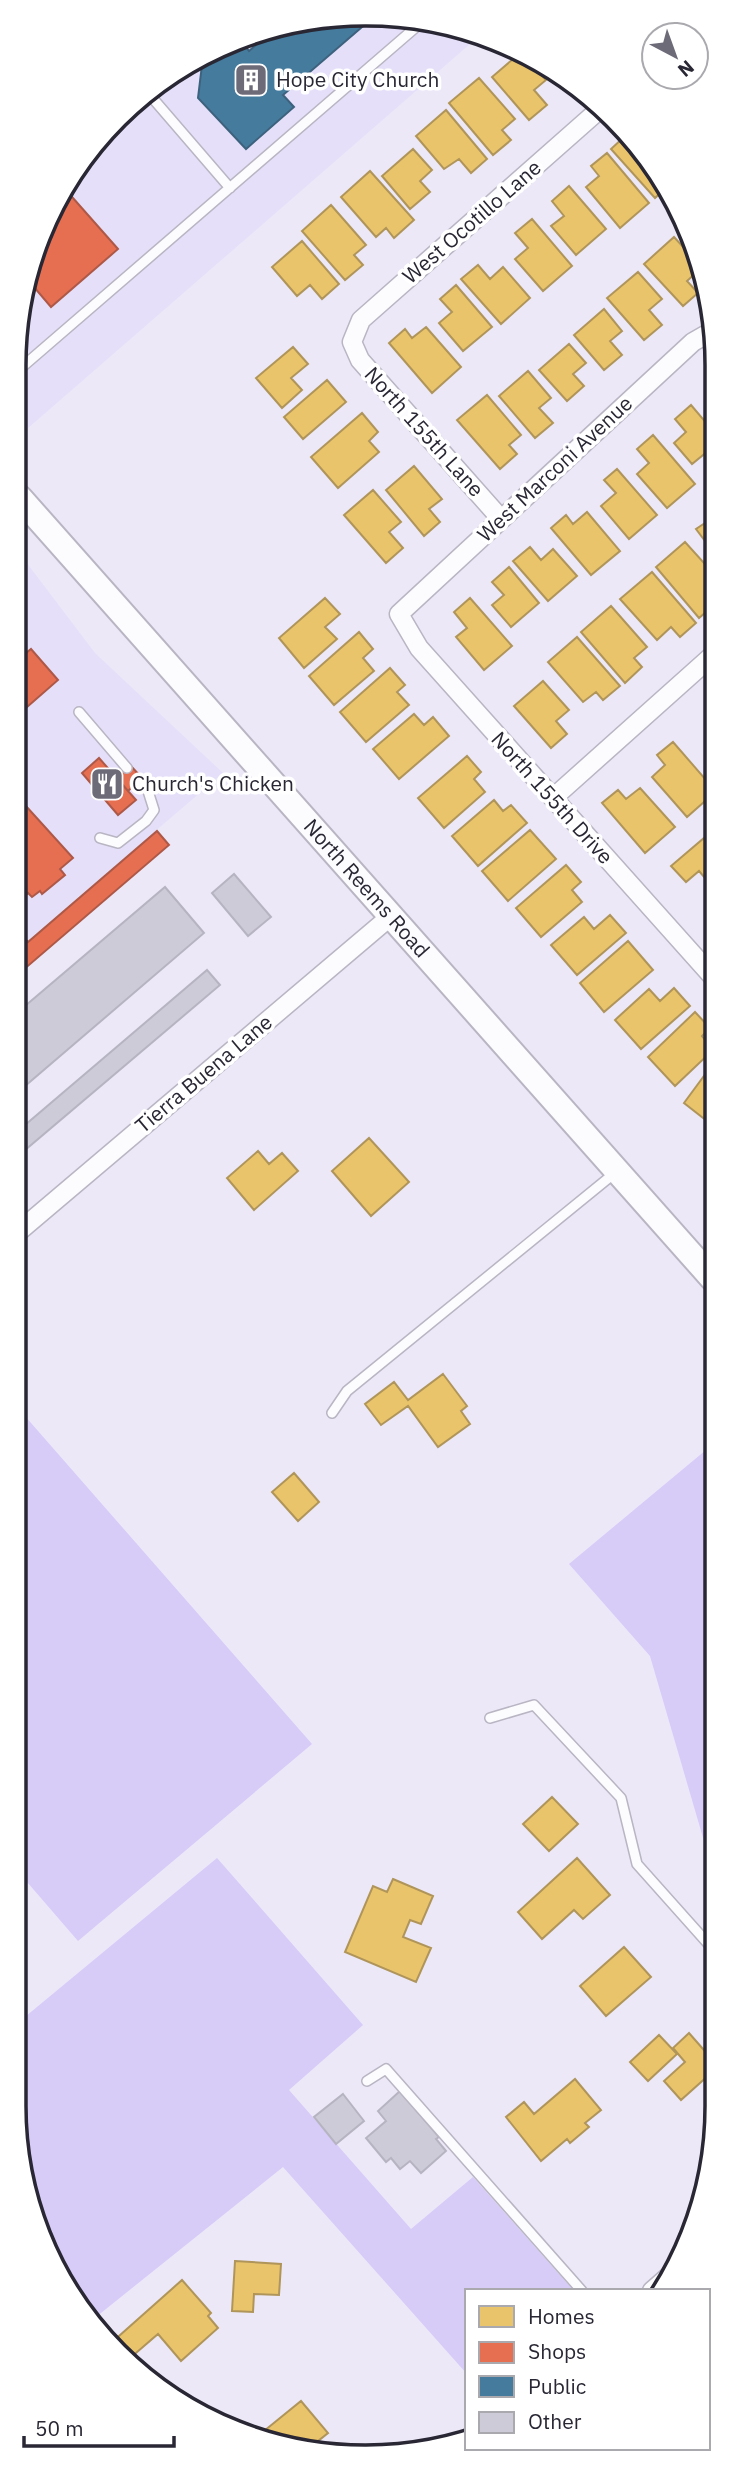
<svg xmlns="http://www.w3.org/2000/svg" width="731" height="2471" font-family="'IBM Plex Sans',sans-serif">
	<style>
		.built { fill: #e5dff9 }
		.green { fill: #d7cbf8 }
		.homes { fill: #e9c46a; stroke: #b0955a; stroke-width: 2 }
		.shops { fill: #e76f51; stroke: #ae5948; stroke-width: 2 }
		.public { fill: #457b9d; stroke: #3d627e; stroke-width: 2 }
		.building { fill: #cecbd8; stroke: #b7b4c2; stroke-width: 2 }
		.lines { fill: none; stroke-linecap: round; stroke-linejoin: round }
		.lane-casing { stroke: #b9b5c3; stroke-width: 12 }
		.street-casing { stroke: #b9b5c3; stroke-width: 21 }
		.secondary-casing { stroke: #b9b5c3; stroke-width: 28 }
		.lane { stroke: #fcfcfe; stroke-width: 9 }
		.street { stroke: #fcfcfe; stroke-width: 18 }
		.secondary { stroke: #fcfcfe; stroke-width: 24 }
		.labels { text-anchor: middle; stroke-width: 7; stroke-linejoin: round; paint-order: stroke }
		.poi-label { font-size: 21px; fill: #2a2734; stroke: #fff; text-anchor: start }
		.street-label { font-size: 21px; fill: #2a2734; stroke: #fff }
		.rim { fill: none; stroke: #2a2734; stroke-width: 3.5 }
	</style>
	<rect width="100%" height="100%" fill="#ece8f8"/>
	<!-- built -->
	<path class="built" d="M297,21H434L478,37L20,435L21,297L73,170L171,73Z
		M20,554L95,653L223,773L26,942L18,932Z"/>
	<!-- green -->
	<path class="green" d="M17,1407L312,1744L78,1941L15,1868Z
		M712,1445L711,1865L650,1656L569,1564Z
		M217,1858L363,2025L289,2090L411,2229L473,2177L574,2291H467V2374L283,2167L91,2321L41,2240L14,2105V2026Z"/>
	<!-- homes -->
	<path class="homes" d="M520,53L546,80L534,90L547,105L529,120L492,77Z
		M479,78L515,119L502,130L511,140L493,155L449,103Z
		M446,110L487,159L471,173L459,159L444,169L416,136Z
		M624,137L632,146L636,143L666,188L655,198L611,149Z
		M413,149L432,170L420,181L430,192L410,209L382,176Z
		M607,153L649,203L620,228L586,187L599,176L591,166Z
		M370,171L414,220L394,238L386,228L376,237L341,197Z
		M569,186L606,229L576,255L551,226L564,216L552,201Z
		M331,205L366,245L354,255L363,265L345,280L302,231Z
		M532,219L572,266L543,291L515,259L528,248L515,233Z
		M674,237L696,261L699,270L687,281L698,293L683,306L644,264Z
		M302,241L339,284L322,299L310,285L297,296L272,267Z
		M478,265L490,279L503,267L530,298L501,324L461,279Z
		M638,272L662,299L649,310L662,325L644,340L607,298Z
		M456,285L492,327L463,351L439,323L452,312L440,299Z
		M604,309L622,331L610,341L622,355L604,370L574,335Z
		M426,327L461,367L432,393L389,343L405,329L412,338Z
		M569,344L586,363L573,374L584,386L567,401L539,370Z
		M293,347L308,364L291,378L302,390L282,408L256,378Z
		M528,371L551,398L539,408L553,423L535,438L499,396Z
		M327,380L346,402L303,439L284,417Z
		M487,395L521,435L509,445L517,454L500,469L457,420Z
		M691,405L714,432V446L692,464L674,443L686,432L675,419Z
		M362,413L378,432L369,441L379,452L338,488L311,457Z
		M653,435L695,484L667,508L637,474L649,463L637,449Z
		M414,466L442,499L429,509L440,522L424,536L386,490Z
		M617,469L657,515L629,539L601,506L616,493L604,480Z
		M373,490L401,522L389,532L403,548L386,563L344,515Z
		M587,512L620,551L591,575L551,528L566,515L573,524Z
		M714,517V553L696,529Z
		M685,542L714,574L713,590L709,594L713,606L699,618L656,567Z
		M530,547L541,560L553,549L577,576L548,601L513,561Z
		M509,567L539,603L511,627L492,605L504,595L492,582Z
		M652,572L696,623L680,637L671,627L657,640L620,599Z
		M325,598L340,614L325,627L337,639L304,668L279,638Z
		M470,598L512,646L484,670L456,637L467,628L454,612Z
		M611,606L647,647L634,658L642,667L625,683L581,632Z
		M359,632L373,649L363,658L374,671L334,705L309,676Z
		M577,637L620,686L603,700L596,692L583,702L548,662Z
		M390,668L405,685L397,692L409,705L366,742L340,712Z
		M543,681L569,710L556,721L567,734L551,748L514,706Z
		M414,714L424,725L433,717L449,736L399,779L373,749Z
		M673,742L713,788V794L687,817L652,777L665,765L657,755Z
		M467,756L481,772L474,779L485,792L444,828L418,798Z
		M640,788L675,827L645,853L602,803L618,790L626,799Z
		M494,800L503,811L511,805L527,823L478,866L452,836Z
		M530,830L556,859L508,901L482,871Z
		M704,838L713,848V883L711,885L699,871L686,882L671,866Z
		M566,865L581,882L572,890L582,902L541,937L516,908Z
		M610,915L626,933L577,975L551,945L584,917L594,929Z
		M628,941L653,970L604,1012L580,983Z
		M674,988L690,1006L641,1049L615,1020L649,989L660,1001Z
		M695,1012L710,1028L702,1036L713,1050L675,1086L648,1057Z
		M712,1065V1125L684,1103Z
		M369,1138L409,1182L371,1216L332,1171Z
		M258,1151L269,1164L282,1153L298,1171L254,1210L227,1178Z
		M443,1374L467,1406L461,1411L470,1424L438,1447L408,1406L381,1425L365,1404L394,1382L408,1400Z
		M294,1473L319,1502L298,1521L272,1492Z
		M552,1797L578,1824L549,1851L523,1824Z
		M577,1858L610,1895L583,1919L574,1910L542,1939L518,1912Z
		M393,1879L433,1896L421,1924L410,1920L403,1937L431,1948L416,1982L345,1952L373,1886L387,1892Z
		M624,1947L651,1977L606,2016L580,1986Z
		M689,2033L710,2057V2074L681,2100L664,2081L685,2062L673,2048Z
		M659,2035L677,2054L648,2081L630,2062Z
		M575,2079L601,2110L585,2123L589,2127L570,2143L567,2139L541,2161L506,2117L524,2102L534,2114Z
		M235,2261L281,2264L279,2295L254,2294L253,2312L232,2311Z
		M182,2280L211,2313L208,2316L218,2328L181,2361L158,2334L129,2359L110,2344Z
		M301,2401L328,2433L308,2449L303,2443L298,2447L259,2435Z"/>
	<!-- shops -->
	<path class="shops" d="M65,189L118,249L51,307L28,280Z
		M31,649L58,680L19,714V659Z
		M99,758L136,800L118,815L82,773Z
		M130,765L142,778L128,791L116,777Z
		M25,805L73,858L60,869L65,875L42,894L40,891L32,897L28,893L25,896L19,889V871L25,865L19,858V810Z
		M157,831L169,845L22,971L18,967V931L28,942Z"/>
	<!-- public -->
	<path class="public" d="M297,21H369L283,95L294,107L246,149L198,98L202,65L216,54L243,43L249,51L272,31Z"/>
	<!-- building -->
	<path class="building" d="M234,874L271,917L248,936L212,893Z
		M165,887L204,933L18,1092V1012Z
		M207,970L220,985L18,1156V1131Z
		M400,2091L439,2137L436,2139L446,2151L421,2173L410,2161L400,2169L391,2158L386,2162L366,2138L386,2121L378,2111Z
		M343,2094L364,2121L336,2144L314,2117Z"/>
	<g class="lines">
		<defs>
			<path id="lane" d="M149,94L230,188
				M21,368L423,21
				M79,712L127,768
				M100,838L118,843L146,821L154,810L148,791L139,781
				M332,1413L347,1391L616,1172
				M490,1718L534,1705L621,1798L637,1864L711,1947
				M367,2081L386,2069L582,2291"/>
			<path id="street" d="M501,519L360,360L352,342L361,320L600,109
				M553,798L713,655
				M713,977L419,648L399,614L693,342L714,330
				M17,1233L391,916
				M652,2291L668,2277"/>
			<g id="secondary">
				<path id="s1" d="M20,498L712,1278"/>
			</g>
		</defs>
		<!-- lane casing -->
		<use href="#lane" class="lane-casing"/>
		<!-- street casing -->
		<use href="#street" class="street-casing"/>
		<!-- secondary casing -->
		<use href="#secondary" class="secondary-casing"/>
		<!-- lane -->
		<use href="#lane" class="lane"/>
		<!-- street -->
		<use href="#street" class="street"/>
		<!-- secondary -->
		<use href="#secondary" class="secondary"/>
	</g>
	<!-- icons -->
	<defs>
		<symbol id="building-square" viewBox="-11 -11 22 22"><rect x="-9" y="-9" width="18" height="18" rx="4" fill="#6e6b79" stroke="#fff"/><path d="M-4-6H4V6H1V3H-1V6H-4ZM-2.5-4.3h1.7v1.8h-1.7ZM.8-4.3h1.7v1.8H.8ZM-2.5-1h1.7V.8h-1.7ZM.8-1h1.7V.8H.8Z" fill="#fff"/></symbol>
		<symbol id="restaurant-square" viewBox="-11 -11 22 22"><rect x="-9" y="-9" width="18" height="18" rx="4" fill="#6e6b79" stroke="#fff"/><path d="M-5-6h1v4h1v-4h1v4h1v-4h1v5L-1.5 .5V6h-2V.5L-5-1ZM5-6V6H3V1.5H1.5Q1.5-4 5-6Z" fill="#fff"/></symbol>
	</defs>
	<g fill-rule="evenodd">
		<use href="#building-square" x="232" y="61" width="38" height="38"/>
		<use href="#restaurant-square" x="88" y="765" width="38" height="38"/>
	</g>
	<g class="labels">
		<!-- poi labels -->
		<g class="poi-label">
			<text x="276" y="87">Hope City Church</text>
			<text x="132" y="791">Church's Chicken</text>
		</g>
		<!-- street labels -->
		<g class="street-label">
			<text transform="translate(472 222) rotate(-41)" y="7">West Ocotillo Lane</text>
			<text transform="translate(424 432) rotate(48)" y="7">North 155th Lane</text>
			<text transform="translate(555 469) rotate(-43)" y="7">West Marconi Avenue</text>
			<text transform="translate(552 798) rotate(48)" y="7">North 155th Drive</text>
			<text dy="7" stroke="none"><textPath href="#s1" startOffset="522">North Reems Road</textPath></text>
			<text transform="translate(204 1074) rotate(-40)" y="7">Tierra Buena Lane</text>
		</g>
	</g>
	<!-- crop -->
	<path d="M0 0H731V2471H0ZM365 26H366A339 339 0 0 1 705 365V2106A339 339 0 0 1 366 2445H365A339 339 0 0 1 26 2106V365A339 339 0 0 1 365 26Z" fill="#fff" fill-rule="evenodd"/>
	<path class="rim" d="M365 26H366A339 339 0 0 1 705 365V2106A339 339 0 0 1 366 2445H365A339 339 0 0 1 26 2106V365A339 339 0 0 1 365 26Z"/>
	<!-- legend -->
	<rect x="465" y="2289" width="245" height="161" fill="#ffffff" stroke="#aaa9ae" stroke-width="2"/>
	<rect x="479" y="2306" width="35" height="21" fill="#e9c46a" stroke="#aaa9ae" stroke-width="2"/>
	<text x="528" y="2324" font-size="21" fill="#2a2734">Homes</text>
	<rect x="479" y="2342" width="35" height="21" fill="#e76f51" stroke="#aaa9ae" stroke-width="2"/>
	<text x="528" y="2359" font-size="21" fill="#2a2734">Shops</text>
	<rect x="479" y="2376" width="35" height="21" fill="#457b9d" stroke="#aaa9ae" stroke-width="2"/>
	<text x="528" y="2394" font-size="21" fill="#2a2734">Public</text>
	<rect x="479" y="2412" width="35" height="21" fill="#cecbd8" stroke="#aaa9ae" stroke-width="2"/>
	<text x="528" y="2429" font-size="21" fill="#2a2734">Other</text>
	<!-- north arrow -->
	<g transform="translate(675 56) rotate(139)"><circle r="33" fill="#ffffff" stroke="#aaa9ae" stroke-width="2"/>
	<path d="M0-5L12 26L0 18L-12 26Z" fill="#6e6b79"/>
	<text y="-10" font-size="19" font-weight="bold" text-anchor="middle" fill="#2a2734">N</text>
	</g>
	<!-- scale -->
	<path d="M24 2436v10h150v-10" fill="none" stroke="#2a2734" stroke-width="3.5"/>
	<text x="35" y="2436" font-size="21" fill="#2a2734" stroke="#ffffff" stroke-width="5" paint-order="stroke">50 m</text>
</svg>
